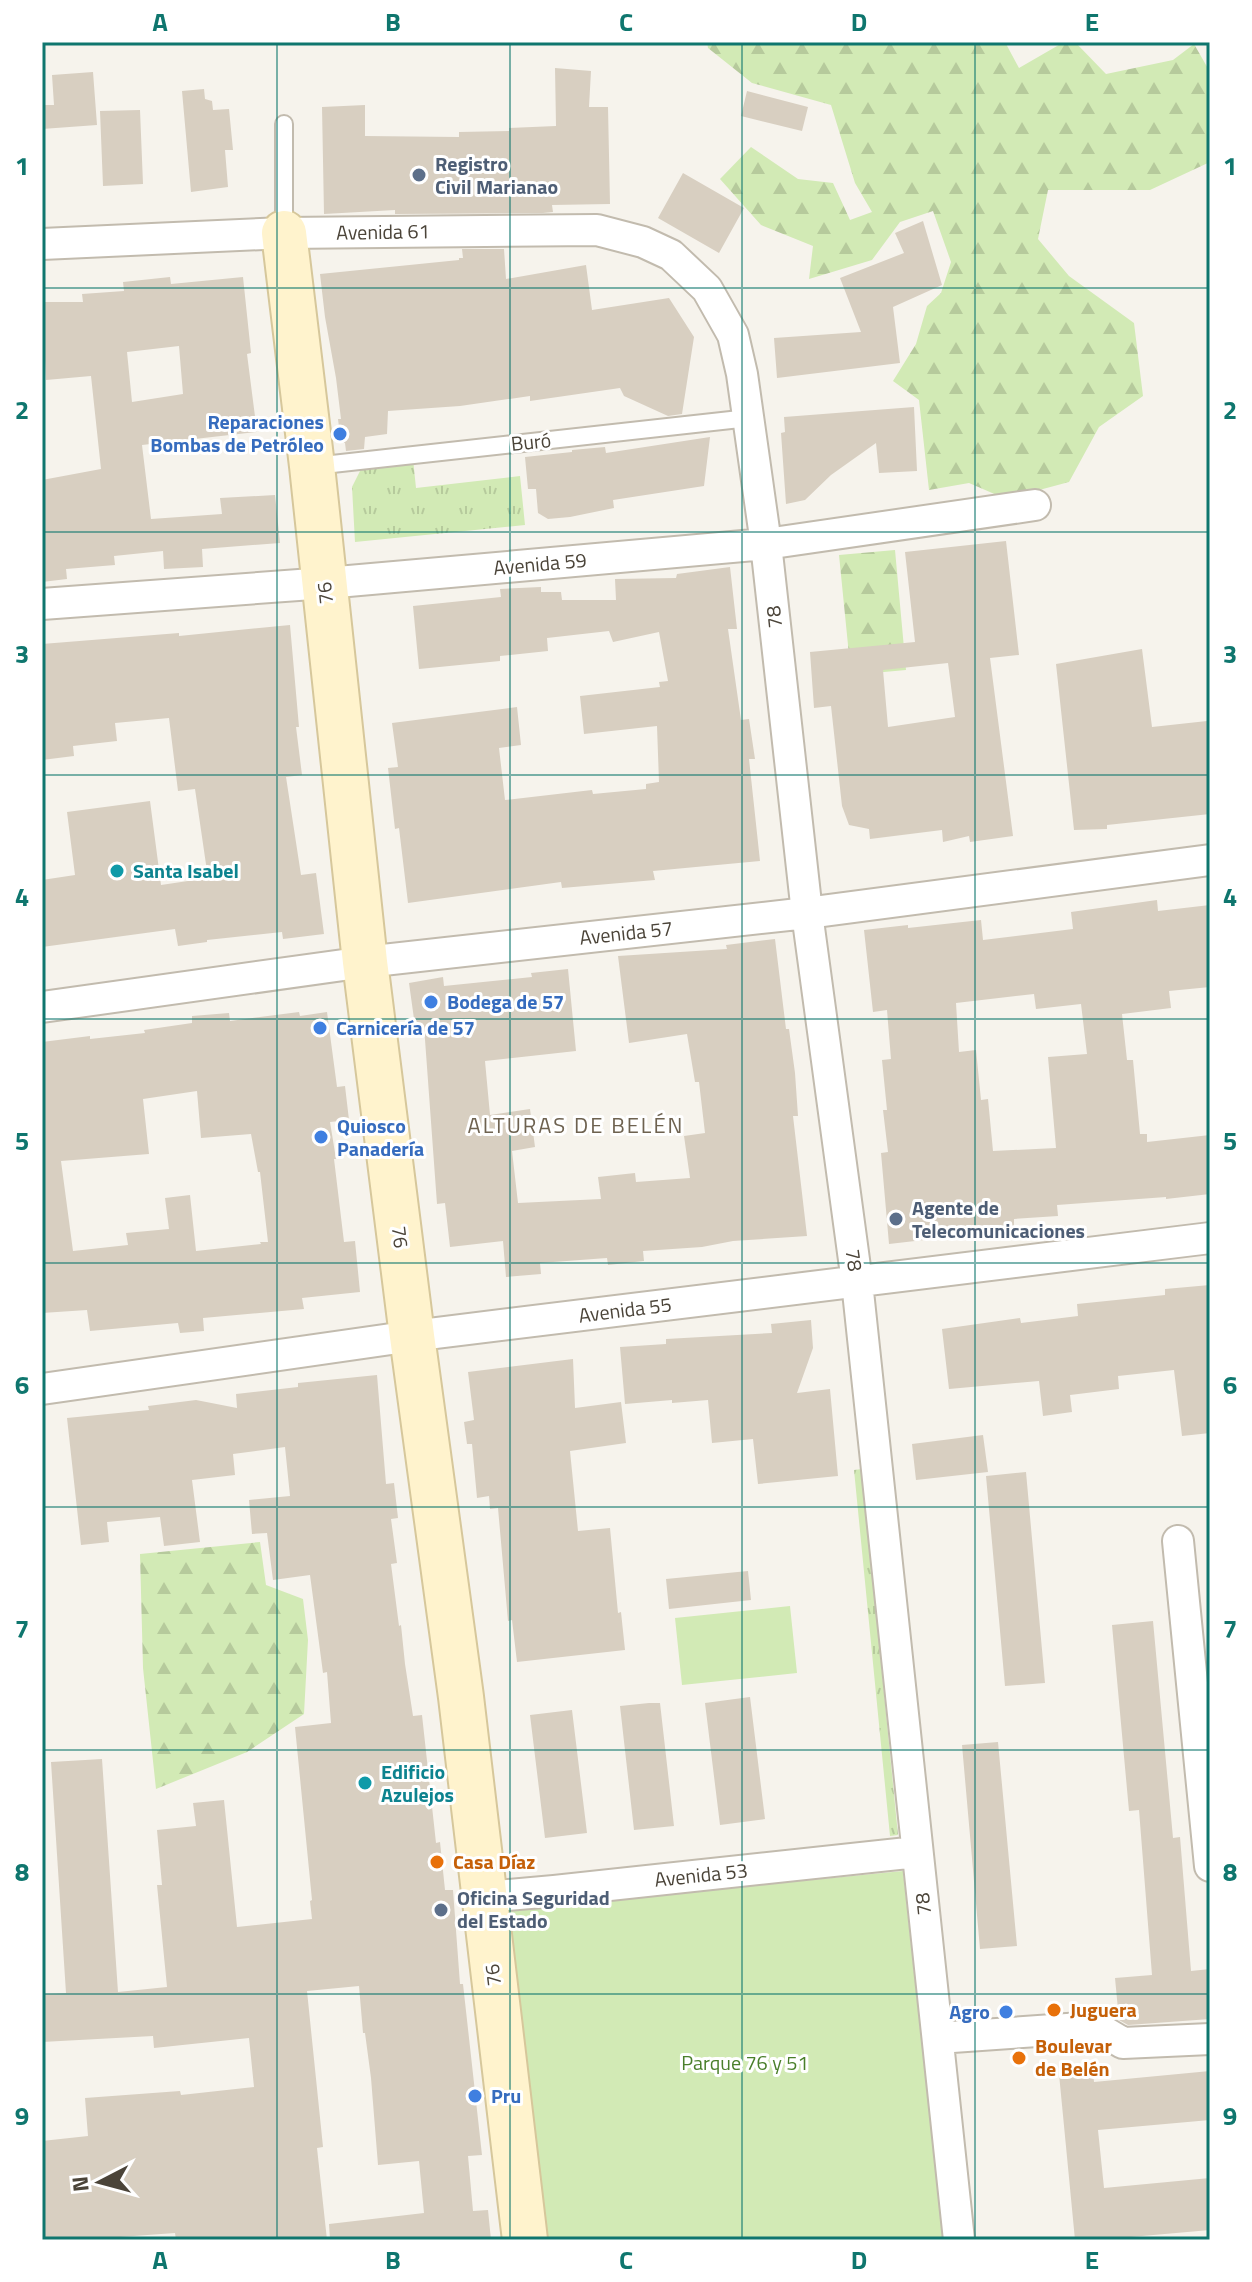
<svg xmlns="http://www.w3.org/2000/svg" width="1252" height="2282" font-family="'Titillium Web',sans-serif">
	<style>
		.grass { fill: url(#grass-tufts) }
		.forest { fill: url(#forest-firs) }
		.green { fill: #d2eab5 }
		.building { fill: #d8cfc1; fill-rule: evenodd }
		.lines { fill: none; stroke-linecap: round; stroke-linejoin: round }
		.lane-casing { stroke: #c2bbae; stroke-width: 20 }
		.street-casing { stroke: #c2bbae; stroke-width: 34 }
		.secondary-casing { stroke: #d6c79b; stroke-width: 48 }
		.lane { stroke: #fff; stroke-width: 16 }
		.street { stroke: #fff; stroke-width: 30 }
		.secondary { stroke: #fff3cd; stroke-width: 44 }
		.grid { fill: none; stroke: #0f766e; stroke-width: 2; stroke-opacity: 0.55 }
		.service-dot { fill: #5c6f8a; stroke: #fff; stroke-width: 3 }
		.shop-dot { fill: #3f7fe0; stroke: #fff; stroke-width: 3 }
		.culture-dot { fill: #0f9aa8; stroke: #fff; stroke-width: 3 }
		.food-dot { fill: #e8710a; stroke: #fff; stroke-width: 3 }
		.labels { text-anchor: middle; stroke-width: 6; stroke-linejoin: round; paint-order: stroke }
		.service-label { font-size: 20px; font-weight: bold; fill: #4e5e75; stroke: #fff; text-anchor: start }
		.street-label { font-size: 20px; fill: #4b4439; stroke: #fff }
		.shop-label { font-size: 20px; font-weight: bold; fill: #366cbe; stroke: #fff; text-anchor: start }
		.culture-label { font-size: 20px; font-weight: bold; fill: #0d838f; stroke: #fff; text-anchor: start }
		.food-label { font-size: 20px; font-weight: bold; fill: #c56008; stroke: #fff; text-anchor: start }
		.park-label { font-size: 20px; fill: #4a7f2a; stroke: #fff }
		.neighbourhood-label { font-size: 22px; letter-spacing: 2px; fill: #6e6250; stroke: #fff }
		.neatline { fill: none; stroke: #0f766e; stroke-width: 3 }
		.grid-label { font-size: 26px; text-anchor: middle; font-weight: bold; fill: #0f766e }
	</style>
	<defs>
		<pattern id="grass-tufts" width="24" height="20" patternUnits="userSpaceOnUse" patternTransform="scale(2)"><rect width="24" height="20" fill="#d2eab5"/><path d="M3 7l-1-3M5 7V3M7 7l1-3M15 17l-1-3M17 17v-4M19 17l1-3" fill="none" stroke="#b6ca9c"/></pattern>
		<pattern id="forest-firs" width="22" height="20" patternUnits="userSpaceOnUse" patternTransform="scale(2)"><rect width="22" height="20" fill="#d2eab5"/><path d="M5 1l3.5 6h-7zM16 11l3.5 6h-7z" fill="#b6ca9c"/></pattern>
	</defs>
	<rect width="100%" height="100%" fill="#f6f3ec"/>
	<!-- grass -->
	<path class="grass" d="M413,459L416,488L520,476L525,525L355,542L352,487L363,465Z
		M862,1469L898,1835L890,1836L854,1470Z"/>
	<!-- forest -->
	<path class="forest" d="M707,42H1005L1019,68L1064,42H1075L1106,74L1173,60L1194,44L1210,72V162L1150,190H1048L1038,239L1069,276L1134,323L1143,396L1099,427L1069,482L1006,499L969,483L929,490L919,400L893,381L916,344L927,306L941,293L951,262L933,211L900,222L872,260L809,279L813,246L761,225L720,179L751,147L798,179L833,183L850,220L872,212L855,183L831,105L752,83L708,48Z
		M895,550L906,670L851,675L839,555Z
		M260,1542L266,1585L303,1599L308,1640L304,1714L247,1752L156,1789L143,1668L140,1554Z"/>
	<!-- green -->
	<path class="green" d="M790,1606L797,1673L682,1685L675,1618Z
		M903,1871L943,2240H540L500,1910Z"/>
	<!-- building -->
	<path class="building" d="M555,68L591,71L589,107H608L610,204L552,205L553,212L543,213L395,214V210L324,214L322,107L365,105V136L459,137V132L509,131V128L556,126Z
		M93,72L97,125L42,129V105H54L52,75Z
		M204,89L205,99L212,101L213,110L229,109L233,150H225L228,187L191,192L182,91Z
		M747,91L808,107L802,131L741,116Z
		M140,110L143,184L103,186L100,111Z
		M683,173L744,208L719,253L658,218Z
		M923,221L942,285L893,307L900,363L777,378L774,338L861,332L840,278L904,253L895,233Z
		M462,249H504L506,279L586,265L592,310L669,298L694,337L682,414L668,416L624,396L620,388L530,401V396L460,406L388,411L387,434L365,437L364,449L346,451L345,443H341L338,419H341L336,378L325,317L320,274L459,260V258H463Z
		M170,277L171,284L243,277L251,353L247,354L257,432L142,445L151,519L222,514L220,498L275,495L280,543L202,549L203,567L164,569L163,551L114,556L115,565L66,569L67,579L42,582V480L101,469L91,376L46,380L42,302H83L82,294L124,291L123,282ZM179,346L183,394L132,402L127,352Z
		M914,407L917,471L879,473L876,443L831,475L805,500L786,504L781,433L785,432L784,417Z
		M710,437L704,486L613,500L614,508L570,517L548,519L538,513L536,489H528L525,457L572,452V450L605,447L606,453Z
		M1006,541L1019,655L990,658L1013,836L970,842L969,836L943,842L942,830L870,839L869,829L849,825L842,806L831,706L814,708L810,652L915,642L905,552ZM948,663L955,717L888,727L883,670Z
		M730,567L737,629H728L741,720L749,719L755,759H749L760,861L653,871L655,880L562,888L561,882L408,903L399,828L395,829L388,768L398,767L392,723L517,707L521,745L499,748L505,800L592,790L593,794L646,789V784L659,782L657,726L584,734L580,696L660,687L659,682L668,681L659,632L613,642L609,631L547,638L548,651L500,656V661L419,669L413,606L501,597L500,589L541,587V592H561L562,600H616L615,579L676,578L677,574Z
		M290,625L299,727H296L302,775L286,777L301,875L316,873L324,934L283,939L282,932L207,940V942L178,946L175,929L42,947V880L75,875L67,812L150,801L161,885L208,878L195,789L178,791L169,718L115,723L117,741L73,746L74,756L42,760V644L179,633V636Z
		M1142,649L1152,727L1207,721L1210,747V814L1107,825V829L1074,830L1056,664Z
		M1157,900L1158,911L1210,905V987L1169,991L1171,1008L1122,1014L1127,1060H1133L1140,1134H1147V1142L1210,1135V1194L1166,1199V1197L1057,1205L1058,1216L1014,1219V1226H975L976,1234L889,1244L881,1153L888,1152L883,1110H887L882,1060L891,1059L887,1010L873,1012L864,930L908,925V928L981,920L983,940L1073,929L1071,912ZM1034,994L1036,1009L1081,1004L1087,1054L1048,1057L1056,1148L993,1151L988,1099L981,1100L976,1050L959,1052L956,1003Z
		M775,939L786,1029H789L795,1073L798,1116H793L807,1236L733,1241L702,1247L643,1251L644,1261L608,1265L607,1258L540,1263L541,1274L506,1277L503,1241L450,1247L445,1203L437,1204L424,1026H415L409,983L443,977L444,986L532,977L531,973L568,969L576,1051L485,1061L490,1115L530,1109L535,1147L512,1151L518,1203L601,1199L598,1177L635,1173L636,1182L690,1178L684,1136L705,1133L699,1082H695L687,1034L629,1043L618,956L727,949L726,945Z
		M299,1012L300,1016L327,1012L337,1087L345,1086L349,1120L330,1122L336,1159H334L344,1242L355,1241L360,1292L302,1298L304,1309L203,1318L204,1331L180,1333L178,1323L90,1331L87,1310L42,1313V1042L90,1036V1039L145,1033L144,1030L192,1023V1016L229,1013L230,1021ZM197,1091L201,1138L251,1134L258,1172H260L268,1242H260L261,1244L196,1251L190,1195L165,1198L169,1229L126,1233L128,1245L73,1251L61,1161L149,1154L143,1099Z
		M1210,1285V1433L1182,1436L1174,1370L1118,1376L1119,1389L1070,1395L1072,1412L1043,1416L1039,1381L949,1389L942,1329L1020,1318L1021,1323L1078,1316L1077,1304L1165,1295V1289Z
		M811,1320L813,1348L797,1393L830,1389L838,1476L758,1484L753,1439L712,1443L708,1400L672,1403V1400L625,1404L620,1347L666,1344V1339L772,1333L771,1324Z
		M573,1359L575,1408L621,1402L626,1443L570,1451L578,1531L610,1528L618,1613L621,1612L625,1650L517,1662L512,1620L508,1621L498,1508L490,1509L489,1496L477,1498L472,1444H467L464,1422L474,1420L468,1372Z
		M377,1375L386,1484L394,1483L398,1518L391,1519L397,1563L391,1564L399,1626L401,1625L405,1664L413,1716L422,1715L436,1843L440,1842L445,1890H453L460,1984H463L482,2155L468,2156L473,2211L488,2210L491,2240H330L329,2224L424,2213L419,2161L378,2165L371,2078L365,2033H363L359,1986L307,1991L323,2147L317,2148L327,2240H176L175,2233L79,2240H42V2141L88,2136L85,2098L180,2091L181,2095L254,2087L249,2038L154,2048L153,2036L42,2042V1994L66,1993L51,1762L102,1759L118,1992L167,1987L157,1885H162L157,1830L196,1826L193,1803L224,1800L237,1927L312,1919L310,1901L312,1900L295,1727L331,1723L327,1672L323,1673L310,1575L273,1580L267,1533L252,1534L249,1500L290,1496L285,1447L233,1454L235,1475L192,1480L200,1542L164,1546L160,1517L107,1522L109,1542L81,1545L67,1418L149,1410L148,1406L196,1400L237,1408L236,1394L298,1387V1383Z
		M983,1435L988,1472L916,1480L912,1444Z
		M1026,1472L1045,1683L1005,1686L986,1476Z
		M748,1571L751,1600L669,1609L666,1579Z
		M1153,1621L1173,1838L1180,1837L1191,1971L1210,1969V2019L1128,2025L1119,2020L1115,1978L1152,1975L1139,1810L1129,1811L1112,1625Z
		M750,1697L765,1819L720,1825L705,1703Z
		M649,1703H660L674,1826L634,1830L620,1706Z
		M572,1710L587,1833L545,1838L530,1715Z
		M998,1742L1017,1946L980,1949L962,1745Z
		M1093,2071L1094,2082L1210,2071V2120L1098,2130L1104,2188L1210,2178V2230L1097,2240H1075L1059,2074Z"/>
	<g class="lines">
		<defs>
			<path id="lane" d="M284,124V232
				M314,466L749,418"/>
			<path id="street" d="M42,244L284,233L597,230L643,242L671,255L707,289L733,335L742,374L766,544L807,913L857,1282L959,2240
				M42,604L326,583L766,544L1035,505
				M42,1007L365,962L807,913L1210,860
				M42,1389L412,1336L1210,1238
				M1178,1541L1210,1866
				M484,1897L554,1891L917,1852
				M938,2038L1096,2027L1123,2043L1210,2039"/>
			<path id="secondary" d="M284,233L312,466L365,962L412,1336L461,1697L525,2240"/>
		</defs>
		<!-- lane casing -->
		<use href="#lane" class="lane-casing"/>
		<!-- street casing -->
		<use href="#street" class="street-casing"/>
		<!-- secondary casing -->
		<use href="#secondary" class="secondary-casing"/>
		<!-- lane -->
		<use href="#lane" class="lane"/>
		<!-- street -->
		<use href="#street" class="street"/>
		<!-- secondary -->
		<use href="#secondary" class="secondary"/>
	</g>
	<!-- grid -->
	<path class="grid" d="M277,42V2240M510,42V2240M742,42V2240M975,42V2240M42,288H1210M42,532H1210M42,775H1210M42,1019H1210M42,1263H1210M42,1507H1210M42,1750H1210M42,1994H1210"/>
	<!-- markers -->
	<g class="service-dot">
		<circle cx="419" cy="175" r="8"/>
		<circle cx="896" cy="1219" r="8"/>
		<circle cx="441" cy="1910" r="8"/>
	</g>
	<g class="shop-dot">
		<circle cx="340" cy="434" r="8"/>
		<circle cx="431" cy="1002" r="8"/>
		<circle cx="320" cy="1028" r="8"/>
		<circle cx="321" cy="1137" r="8"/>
		<circle cx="1006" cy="2012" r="8"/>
		<circle cx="475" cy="2096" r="8"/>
	</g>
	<g class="culture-dot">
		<circle cx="117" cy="871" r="8"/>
		<circle cx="365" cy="1783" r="8"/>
	</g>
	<g class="food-dot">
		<circle cx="437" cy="1862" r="8"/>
		<circle cx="1054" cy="2010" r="8"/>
		<circle cx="1019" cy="2058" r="8"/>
	</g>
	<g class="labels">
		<!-- service labels -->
		<g class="service-label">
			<text x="435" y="171">Registro<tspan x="435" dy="23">Civil Marianao</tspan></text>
			<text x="912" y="1215">Agente de<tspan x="912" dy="23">Telecomunicaciones</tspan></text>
			<text x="457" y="1905">Oficina Seguridad<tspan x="457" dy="23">del Estado</tspan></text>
		</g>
		<!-- street labels -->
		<g class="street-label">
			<text transform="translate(383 232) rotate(-1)" y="7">Avenida 61</text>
			<text transform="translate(531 442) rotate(-6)" y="7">Buró</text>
			<text transform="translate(540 564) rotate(-5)" y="7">Avenida 59</text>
			<text transform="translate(325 593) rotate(-96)" y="7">76</text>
			<text transform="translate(774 617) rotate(-96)" y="7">78</text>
			<text transform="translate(626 933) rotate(-6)" y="7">Avenida 57</text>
			<text transform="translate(400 1237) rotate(83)" y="7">76</text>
			<text transform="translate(854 1260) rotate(82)" y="7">78</text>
			<text transform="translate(625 1310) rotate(-7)" y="7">Avenida 55</text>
			<text transform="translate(701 1875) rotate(-6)" y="7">Avenida 53</text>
			<text transform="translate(923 1904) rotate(-96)" y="7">78</text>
			<text transform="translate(493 1975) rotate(-97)" y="7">76</text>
		</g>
		<!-- shop labels -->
		<g class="shop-label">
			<text x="324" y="429" text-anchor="end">Reparaciones<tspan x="324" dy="23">Bombas de Petróleo</tspan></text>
			<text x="447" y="1009">Bodega de 57</text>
			<text x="336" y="1035">Carnicería de 57</text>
			<text x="337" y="1133">Quiosco<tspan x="337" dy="23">Panadería</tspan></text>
			<text x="990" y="2019" text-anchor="end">Agro</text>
			<text x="491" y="2103">Pru</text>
		</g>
		<!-- culture labels -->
		<g class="culture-label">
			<text x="133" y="878">Santa Isabel</text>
			<text x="381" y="1779">Edificio<tspan x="381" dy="23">Azulejos</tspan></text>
		</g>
		<!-- food labels -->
		<g class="food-label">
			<text x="453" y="1869">Casa Díaz</text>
			<text x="1070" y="2017">Juguera</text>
			<text x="1035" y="2053">Boulevar<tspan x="1035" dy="23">de Belén</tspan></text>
		</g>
		<!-- park labels -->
		<g class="park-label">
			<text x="745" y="2070">Parque 76 y 51</text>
		</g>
		<!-- neighbourhood labels -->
		<g class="neighbourhood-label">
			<text x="576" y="1133">ALTURAS DE BELÉN</text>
		</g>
	</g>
	<!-- border -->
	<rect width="1252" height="2282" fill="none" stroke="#ffffff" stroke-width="88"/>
	<!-- north arrow -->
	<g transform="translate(100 2182) rotate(264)" stroke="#ffffff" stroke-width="6" paint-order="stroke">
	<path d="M0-6L14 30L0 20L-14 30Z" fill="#4b4439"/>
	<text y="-12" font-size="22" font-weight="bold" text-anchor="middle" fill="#4b4439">N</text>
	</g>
	<rect x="44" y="44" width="1164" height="2194" class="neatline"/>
	<g class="grid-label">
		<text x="160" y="31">A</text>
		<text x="393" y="31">B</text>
		<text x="626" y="31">C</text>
		<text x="859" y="31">D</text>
		<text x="1092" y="31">E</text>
		<text x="22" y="175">1</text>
		<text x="1230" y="175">1</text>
		<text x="22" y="419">2</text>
		<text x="1230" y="419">2</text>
		<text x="22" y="663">3</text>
		<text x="1230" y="663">3</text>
		<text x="22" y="906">4</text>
		<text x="1230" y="906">4</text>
		<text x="22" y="1150">5</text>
		<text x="1230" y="1150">5</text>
		<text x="22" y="1394">6</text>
		<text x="1230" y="1394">6</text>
		<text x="22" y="1638">7</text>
		<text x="1230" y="1638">7</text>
		<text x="22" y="1881">8</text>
		<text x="1230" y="1881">8</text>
		<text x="22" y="2125">9</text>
		<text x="1230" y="2125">9</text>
		<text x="160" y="2269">A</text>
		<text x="393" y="2269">B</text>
		<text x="626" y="2269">C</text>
		<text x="859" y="2269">D</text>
		<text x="1092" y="2269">E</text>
	</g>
</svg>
